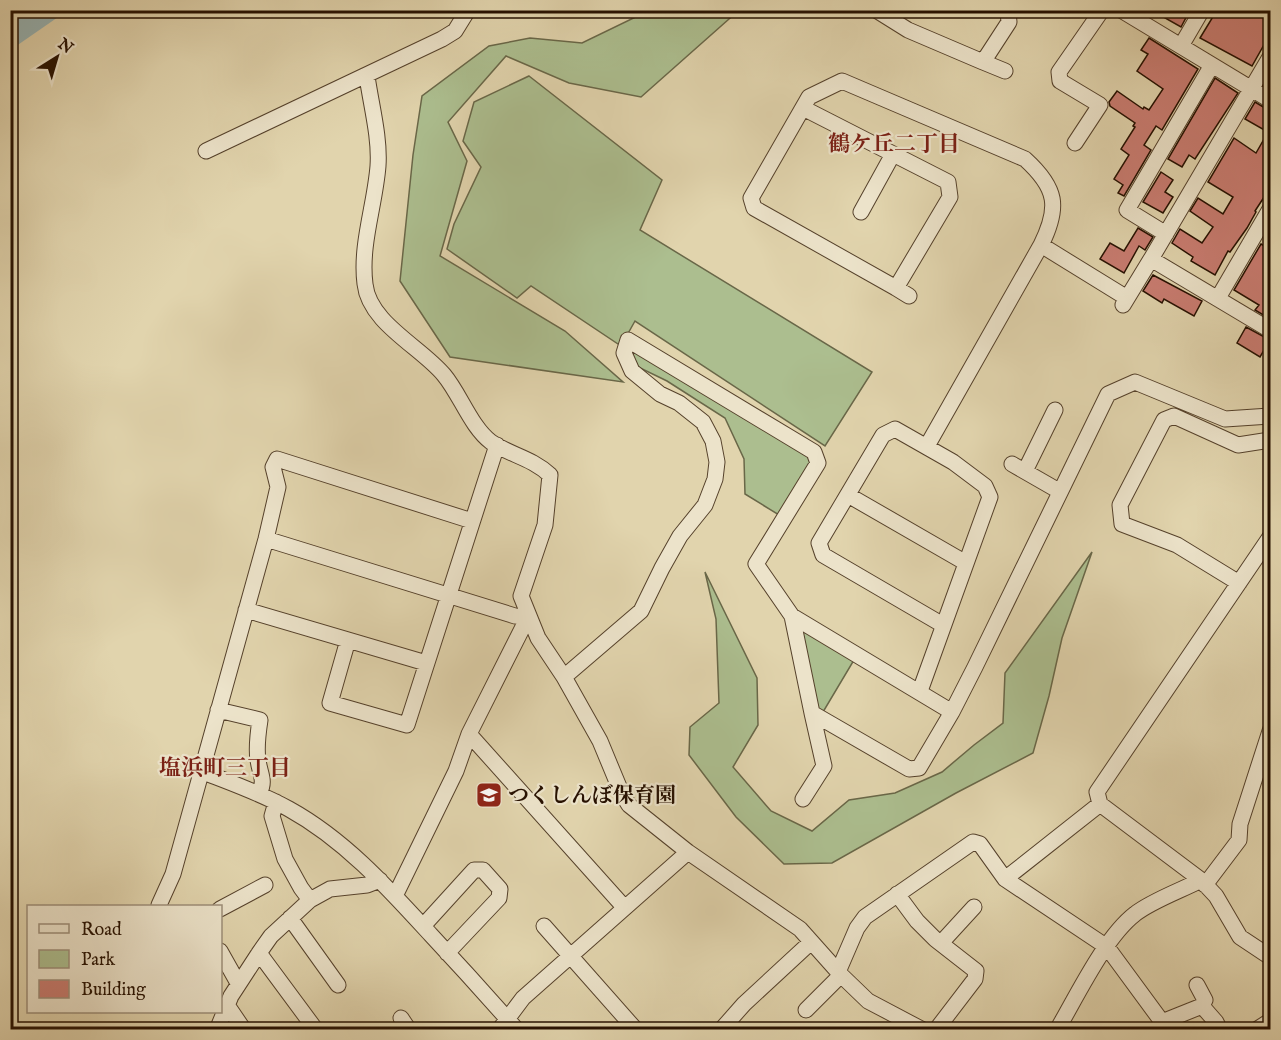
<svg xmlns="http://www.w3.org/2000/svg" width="1281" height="1040" font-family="'IM FELL English','Noto Serif JP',serif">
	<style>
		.green { fill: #acbe8f; stroke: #696748; stroke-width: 1.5 }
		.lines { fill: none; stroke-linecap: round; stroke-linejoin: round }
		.river { stroke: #98b5b5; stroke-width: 22 }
		.building { fill: #c97c71; stroke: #261000; stroke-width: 1.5 }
		.minor-casing { stroke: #55412b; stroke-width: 17 }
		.minor { stroke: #ece3ca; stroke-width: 15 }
		.labels { text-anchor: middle; stroke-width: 4.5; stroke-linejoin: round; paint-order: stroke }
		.poi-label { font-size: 21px; font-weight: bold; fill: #261000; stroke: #ece3ca; text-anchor: start }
		.neighbourhood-label { font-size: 22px; font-weight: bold; fill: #7a1f14; stroke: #ece3ca }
	</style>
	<rect width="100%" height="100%" fill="#e1d4ad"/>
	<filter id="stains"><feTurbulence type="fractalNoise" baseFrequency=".00333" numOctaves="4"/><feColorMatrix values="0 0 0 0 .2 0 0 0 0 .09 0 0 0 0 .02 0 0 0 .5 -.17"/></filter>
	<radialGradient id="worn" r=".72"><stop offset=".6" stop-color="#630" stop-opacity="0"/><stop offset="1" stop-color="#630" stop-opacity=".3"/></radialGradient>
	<!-- green -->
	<path class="green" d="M650,10L738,11L641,97L569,83L506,56L448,122L467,161L440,256L565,331L623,382L450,357L400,281L413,155L422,96L489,46L530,38L582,43Z
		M529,76L662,180L640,230L872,372L825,446L635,321L621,346L531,286L517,298L447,249L454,224L481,167L463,141L474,102Z
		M632,348L808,453L811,462L779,515L745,494L744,459L725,418L667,381L636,366L629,353Z
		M1092,552L1062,638L1049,696L1033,753L956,793L832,863L784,864L736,817L689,755L690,727L719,703L716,619L705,572L757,678L758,725L733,767L771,811L812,831L849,800L895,793L942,772L974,745L1003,723L1005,673Z
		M805,631L854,660L823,712L818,710L801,633Z"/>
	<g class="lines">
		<!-- river -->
		<path class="river" d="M10,37L49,10"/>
	</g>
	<!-- building -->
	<path class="building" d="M1151,10H1190L1181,27Z
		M1217,10H1270V34L1252,66L1200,38Z
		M1149,38L1198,69L1162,130L1156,126L1144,145L1151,150L1124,196L1118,193L1123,185L1114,179L1129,155L1121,149L1135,127L1133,126L1135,123L1110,106L1109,102L1117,91L1143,109L1144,107L1149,110L1163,89L1137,71L1148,54L1141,50Z
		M1215,78L1238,93L1195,159L1189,155L1182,167L1168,159Z
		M1255,102L1270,111V188L1255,211L1256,212L1247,228L1230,252L1228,251L1215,275L1191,261L1193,257L1172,243L1180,229L1202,243L1213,227L1190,211L1198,198L1223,214L1233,197L1208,182L1234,138L1256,153L1268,132L1245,119Z
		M1161,172L1173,180L1165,192L1173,197L1163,213L1143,202Z
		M1138,228L1153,237L1145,250L1139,246L1124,273L1100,259L1110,243L1124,251Z
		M1261,244L1270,249V319L1255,310L1259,305L1234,290Z
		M1153,275L1202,301L1194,316L1164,299L1162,303L1143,291Z
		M1246,327L1270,340L1260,357L1237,343Z"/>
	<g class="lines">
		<defs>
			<path id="minor" d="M876,10L908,30L983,62L1009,22L1008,12L1005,10
				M1121,10L1270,100
				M1181,46L1202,10
				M1270,57L1151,259L1270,330
				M983,62L1005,71
				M367,76C371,105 380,137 378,166C375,205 360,245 365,284C369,323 421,347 444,375C460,394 471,427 491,442C510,455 532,458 550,475L545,525L521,596L538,638L564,677L600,741L622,794L629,805L688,852L800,929L841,975L868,1001L923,1030
				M803,108L948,182L950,197L896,288L754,208L751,198L809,97L842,81L1025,159C1057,188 1060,207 1041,245
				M1075,143L1100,105L1060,81L1059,72L1102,10
				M206,151L442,39L455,31L468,10
				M861,212L893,154
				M1166,234L1127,210L1212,65
				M896,288L909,296
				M1218,298L1270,209
				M1123,305L1151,259
				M927,446L1041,245L1127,298
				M1012,464L1059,491
				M1025,471L1055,410
				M848,495L966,563
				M1270,537L1097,792L1100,804L1201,880L1216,896L1240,937L1270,957
				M266,539L515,616L528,617L469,734L456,771L395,896
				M1239,583L1177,545L1122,524L1120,505L1164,420L1174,416L1238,445L1270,440
				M246,610L426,663
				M792,616L952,712
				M348,640L330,703L407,725L497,445
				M564,677L641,611L662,568L680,536L705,505L715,479L717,462L713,441L703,422L679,403L660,394L632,371L624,353L628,340L814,452L818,463L756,564L792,616L812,713L909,769L919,768L952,712L975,667L1108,394L1135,382L1225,419L1270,416
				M920,691L990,497L985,486L953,462L895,429L883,435L819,543L823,555L943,625
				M218,710L260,720C258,733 256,747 258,760C260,775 266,780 259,794
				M469,734L624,907
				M201,771C231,783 261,793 289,809C345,840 388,888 431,935C460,966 489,998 517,1030
				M803,799L824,766L812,713
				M276,802L272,816L285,859L301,888L310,900
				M1005,879L1100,804
				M1205,885L1239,840L1240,824L1270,731
				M897,894L917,921L935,939L976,971L975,979L936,1030
				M159,905L173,874L266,539L278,487L273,467L277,459L472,521
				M220,909L265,885
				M290,918L338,985
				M423,926L474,870H483L500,889L499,898L447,953
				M544,926L636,1030
				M941,943L974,907
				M220,951L238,983
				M259,953L316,1030
				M838,972L857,928L865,917L973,842L980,844L1005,879L1107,947L1168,1030
				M1197,985L1205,1000L1202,1006L1216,1022L1220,1030
				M227,1005L244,1030
				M806,1010L841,975
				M401,1018L409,1030
				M1162,1022L1202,1006
				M217,1030L231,996L259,953L271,936L310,900L330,889L367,885L380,880
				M499,1030L523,998L688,852
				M721,1030L744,1004L811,942
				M1057,1030C1077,996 1105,937 1135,914C1151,901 1182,890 1201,880
				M1256,1030L1270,1021"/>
		</defs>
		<!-- minor casing -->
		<use href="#minor" class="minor-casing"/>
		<!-- minor -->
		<use href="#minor" class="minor"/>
	</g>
	<!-- icons -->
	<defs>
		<symbol id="school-square" viewBox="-11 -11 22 22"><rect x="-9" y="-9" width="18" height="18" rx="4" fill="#8f2418" stroke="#ece3ca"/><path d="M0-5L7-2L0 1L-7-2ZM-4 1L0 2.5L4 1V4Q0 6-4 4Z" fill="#fff"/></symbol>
	</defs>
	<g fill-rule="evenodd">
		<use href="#school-square" x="474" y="780" width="30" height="30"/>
	</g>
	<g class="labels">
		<!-- poi labels -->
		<g class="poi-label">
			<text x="508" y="802">つくしんぼ保育園</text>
		</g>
		<!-- neighbourhood labels -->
		<g class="neighbourhood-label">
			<text x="894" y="151">鶴ケ丘二丁目</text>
			<text x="225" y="775">塩浜町三丁目</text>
		</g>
	</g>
	<!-- margin -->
	<rect width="1281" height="1040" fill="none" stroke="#e1d4ad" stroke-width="36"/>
	<rect x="12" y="12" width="1257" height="1016" fill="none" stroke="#261000" stroke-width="3"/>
	<rect x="18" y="18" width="1245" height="1004" fill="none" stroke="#261000" stroke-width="1.5"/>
	<!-- legend -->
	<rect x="27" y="905" width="195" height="108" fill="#ece3ca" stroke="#9d8f79" stroke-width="1.5"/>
	<rect x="39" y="924" width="30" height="9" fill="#ece3ca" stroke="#9d8f79" stroke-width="1.5"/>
	<text x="81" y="935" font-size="18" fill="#261000">Road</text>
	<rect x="39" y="950" width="30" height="18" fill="#acbe8f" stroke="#9d8f79" stroke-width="1.5"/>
	<text x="81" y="965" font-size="18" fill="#261000">Park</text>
	<rect x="39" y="980" width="30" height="18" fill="#c97c71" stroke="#9d8f79" stroke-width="1.5"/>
	<text x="81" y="995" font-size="18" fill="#261000">Building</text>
	<!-- north arrow -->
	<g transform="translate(57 57) rotate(37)" stroke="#ece3ca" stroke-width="4.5" paint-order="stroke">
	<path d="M0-4.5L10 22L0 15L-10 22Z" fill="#261000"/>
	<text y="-9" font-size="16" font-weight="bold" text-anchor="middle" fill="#261000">N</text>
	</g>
	<rect width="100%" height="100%" filter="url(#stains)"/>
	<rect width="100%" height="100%" fill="url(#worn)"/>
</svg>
